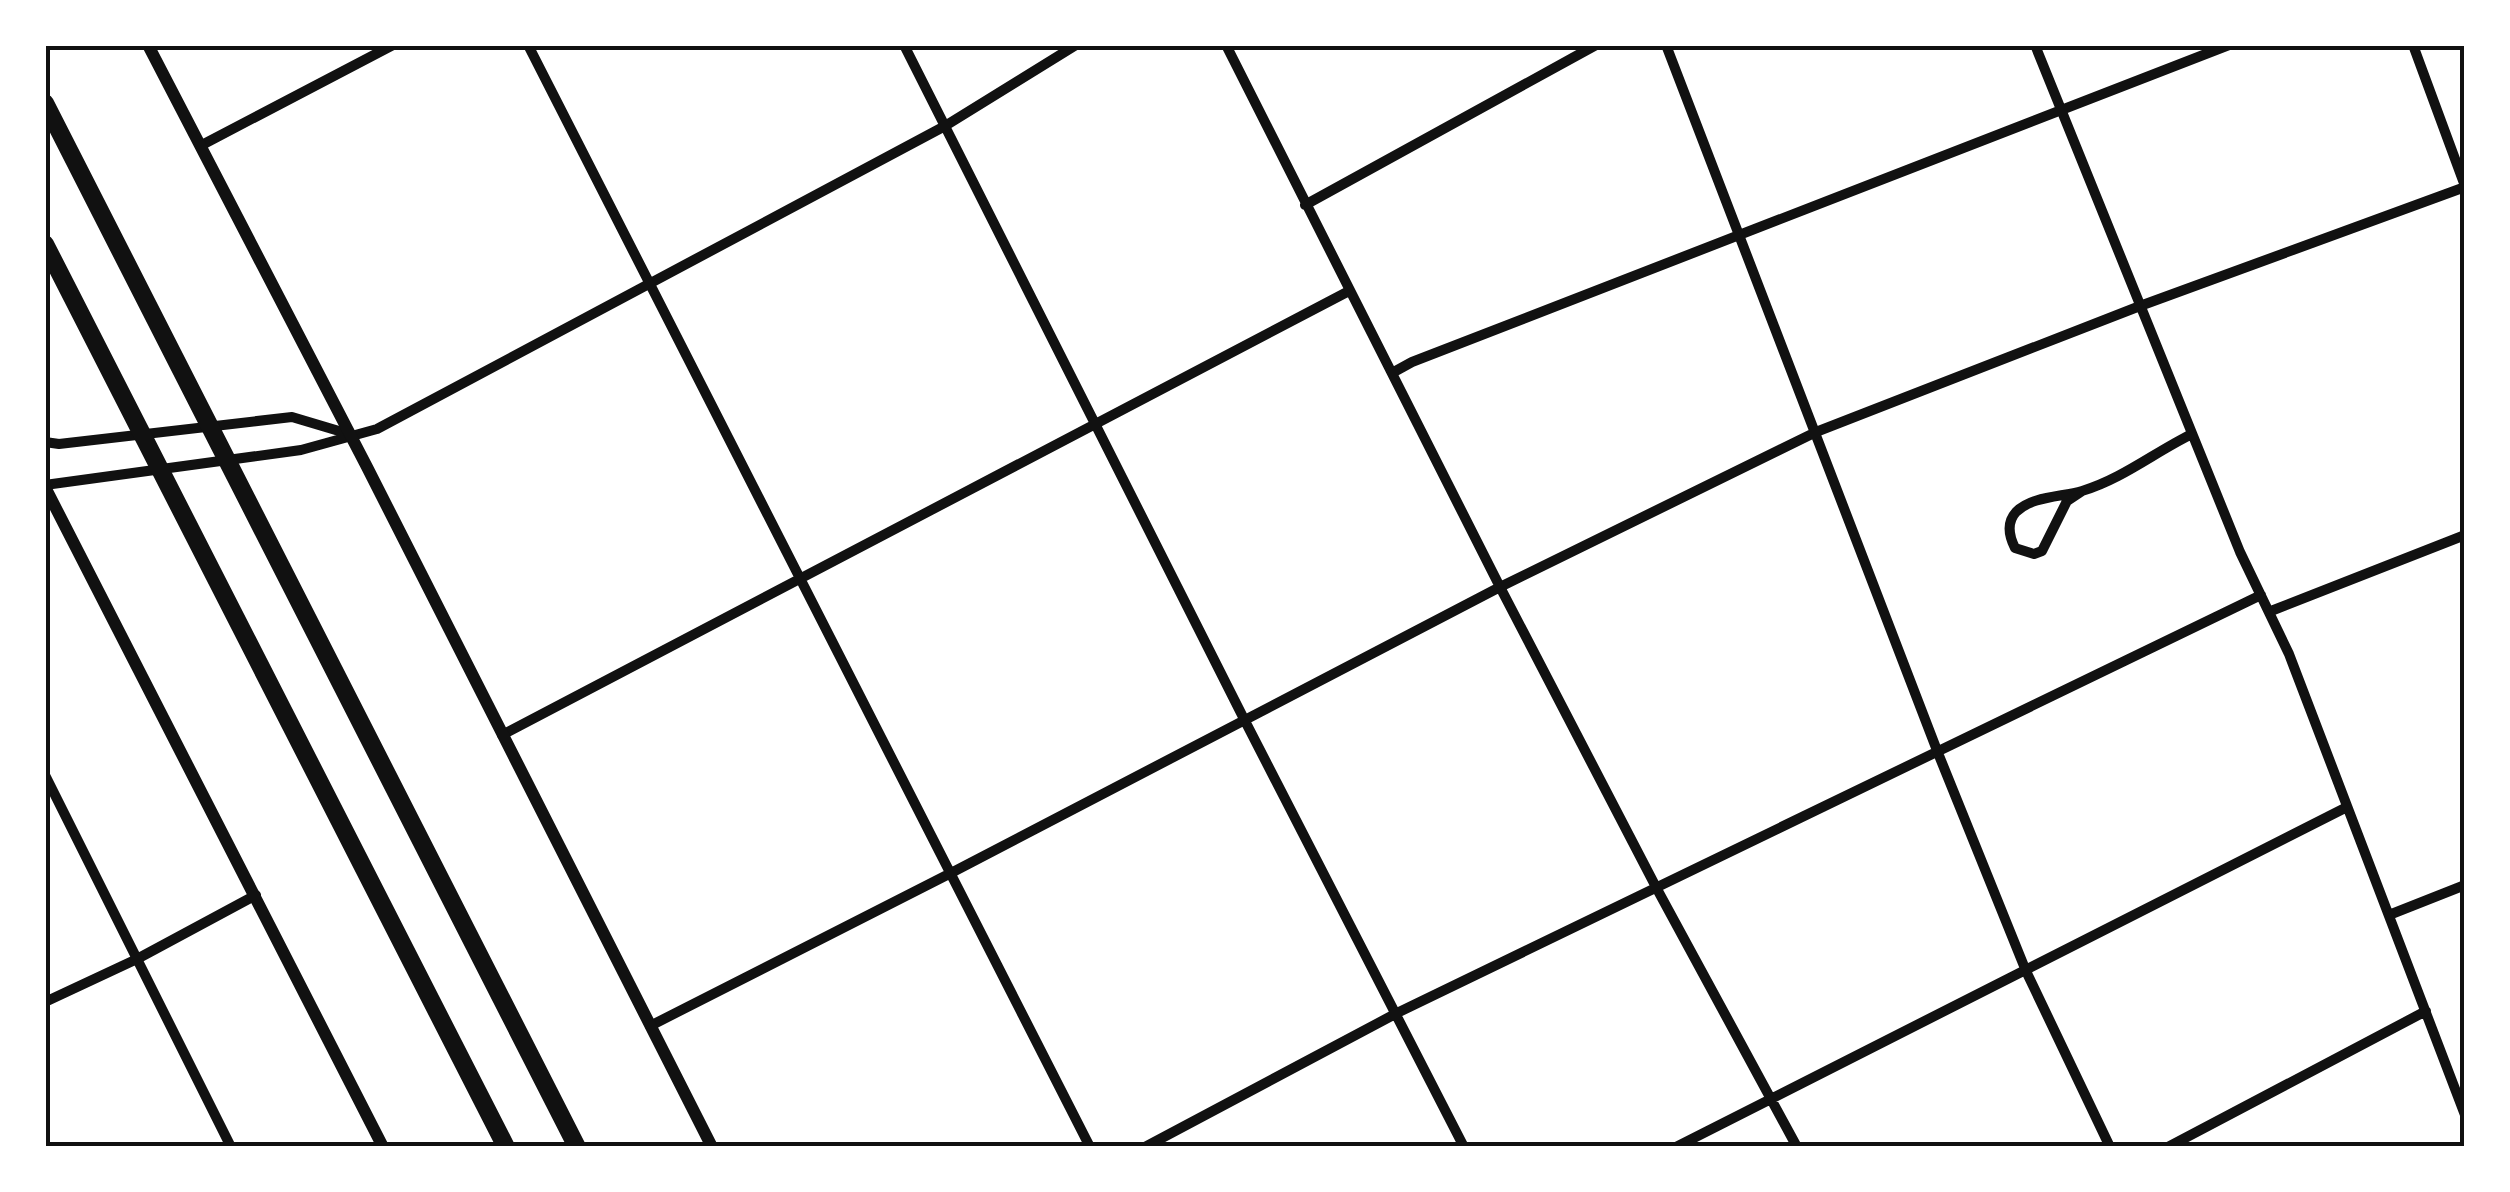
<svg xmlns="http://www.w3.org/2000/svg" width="2510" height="1192" font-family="'Asap Condensed',sans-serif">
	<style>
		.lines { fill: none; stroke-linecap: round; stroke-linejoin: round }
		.minor { stroke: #111; stroke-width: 10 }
		.tertiary { stroke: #111; stroke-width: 12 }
		.motorway { stroke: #111; stroke-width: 18 }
		.neatline { fill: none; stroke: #111; stroke-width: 4 }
	</style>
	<rect width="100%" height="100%" fill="#fff"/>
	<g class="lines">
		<!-- minor -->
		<path class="minor" d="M528,45L1090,1147
			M904,45L1244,719L1464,1147
			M1226,45L1500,587L1657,889L1797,1147
			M1666,45L1938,753L2026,971L2110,1147
			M2035,45L2240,552L2289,654L2465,1115
			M2413,45L2465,186
			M200,146L393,45
			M1305,205L1596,45
			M1392,373L1412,362L2229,45
			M45,442L59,444L292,417L349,434
			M45,485L301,450L377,429L945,126L1076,45
			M2082,491L2067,501L2042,551L2034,554L2015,548C2009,536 2006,523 2016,512C2032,496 2061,497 2082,491C2122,479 2155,452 2192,434
			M2271,611L2465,535
			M502,735L1349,291
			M45,775L231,1147
			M2389,915L2465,885
			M45,1002L137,959L256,895
			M650,1026L951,873L1500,587L1816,432L2140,306L2465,187
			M1145,1147L1397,1013L2261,595
			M1676,1147L2347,807
			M2168,1147L2426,1011"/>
		<!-- tertiary -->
		<path class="tertiary" d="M148,45L367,467L712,1147
			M45,487L383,1147"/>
		<!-- motorway -->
		<path class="motorway" d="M45,103L577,1147
			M45,244L506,1147"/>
	</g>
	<!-- border -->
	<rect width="2510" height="1192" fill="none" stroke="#ffffff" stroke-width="95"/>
	<rect x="48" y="48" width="2414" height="1096" class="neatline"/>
</svg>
